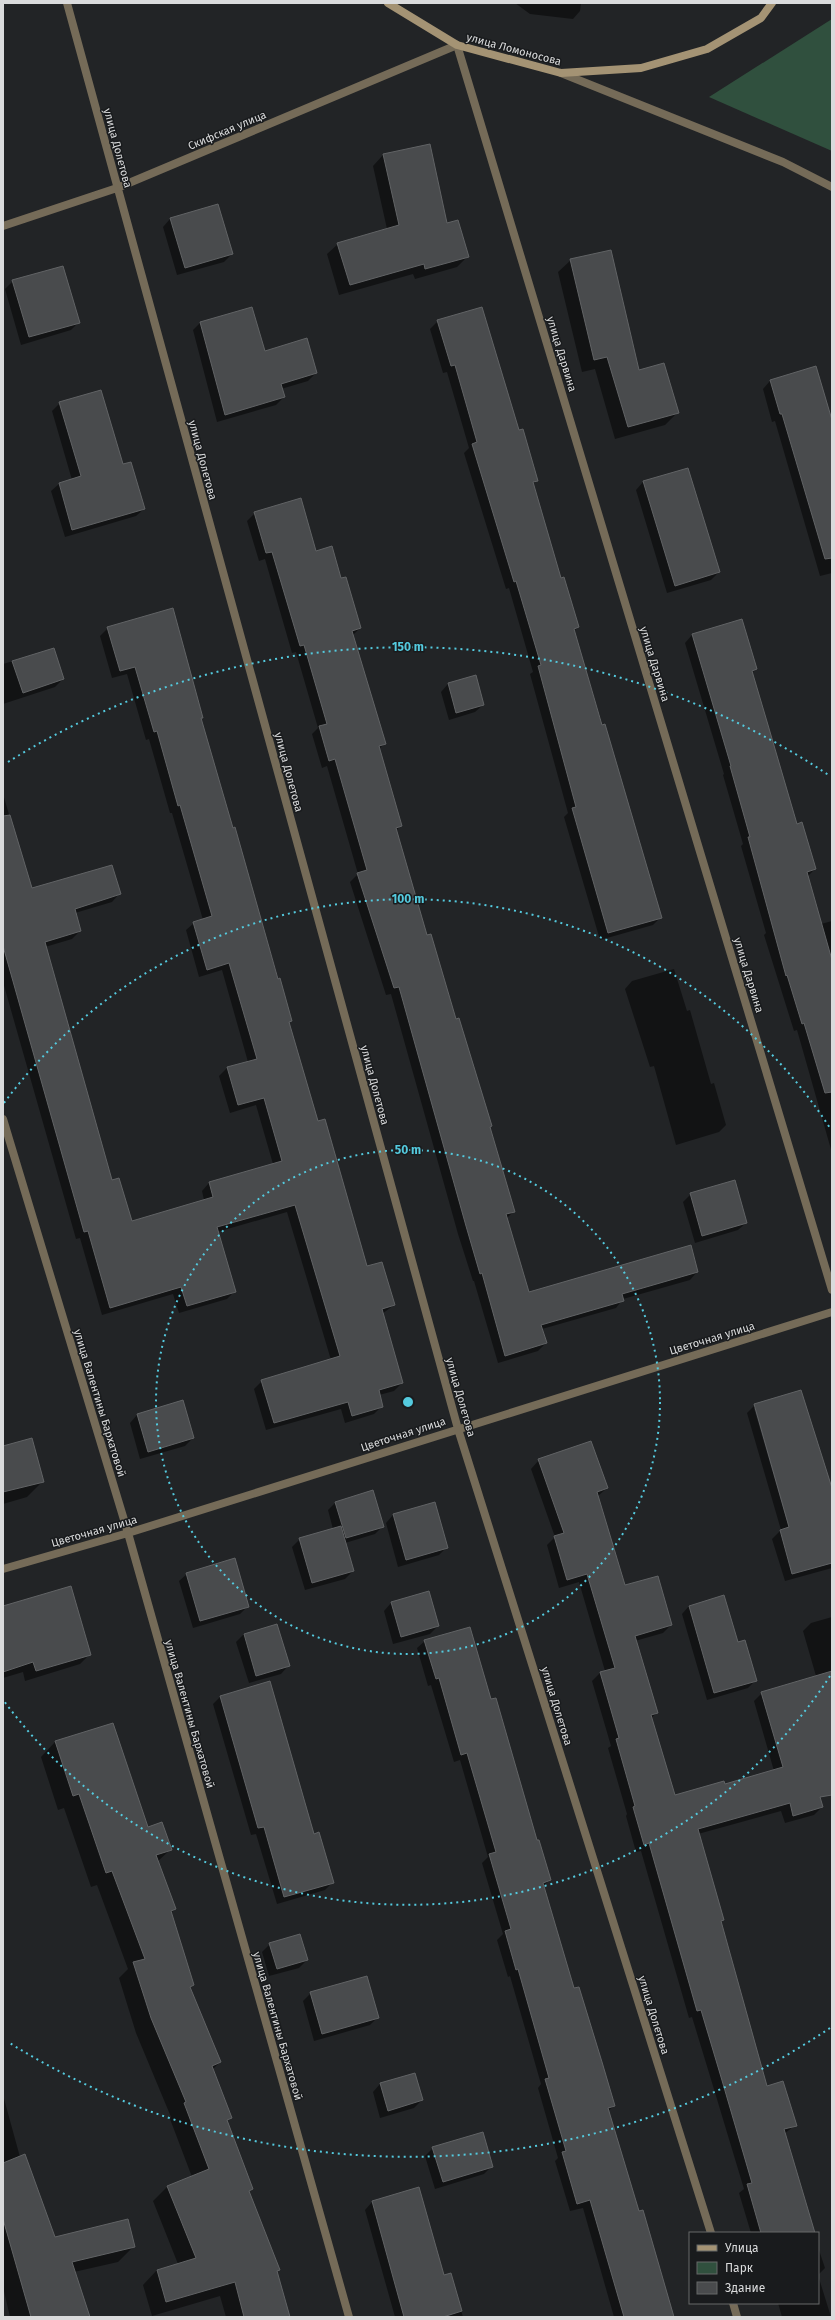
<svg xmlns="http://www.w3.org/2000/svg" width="835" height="2320" font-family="'Fira Sans',sans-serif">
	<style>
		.green { fill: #30503e }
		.shadow { fill: #0007; fill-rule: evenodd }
		.building { fill: #494b4d; stroke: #616365 }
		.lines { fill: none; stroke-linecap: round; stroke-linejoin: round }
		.minor { stroke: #756b58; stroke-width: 8 }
		.secondary { stroke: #a49374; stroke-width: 8 }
		.ring { fill: none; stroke: #54cade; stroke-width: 2; stroke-dasharray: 2 4 }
		.labels { text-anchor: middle; stroke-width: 3; stroke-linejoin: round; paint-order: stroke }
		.street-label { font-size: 11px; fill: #dadbdc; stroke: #191b1d }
		.centre { fill: #54cade; stroke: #191b1d; stroke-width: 2 }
		.ring-label { font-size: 12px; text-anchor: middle; font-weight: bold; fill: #54cade; stroke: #191b1d; stroke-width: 3; stroke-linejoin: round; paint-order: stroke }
	</style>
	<rect width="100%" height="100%" fill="#222426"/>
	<!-- green -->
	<path class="green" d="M832,19V151L709,97Z"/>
	<!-- shadow -->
	<path class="shadow" d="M515,3H581L580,11L573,19L530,14Z
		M383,155L447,224L468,256L457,267L415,279L413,274L339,295L327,254L338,244L387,229L373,166Z
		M218,205L232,254L224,262L177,275L163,227L170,219Z
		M571,260L638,372L678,412L665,425L615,439L595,369L582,372L558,272Z
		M13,281L79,322L71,330L21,345L5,289Z
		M438,321L519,431L537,480L532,485L560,579L578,627L574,631L661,917L653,925L600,940L564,817L568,813L530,674L533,672L509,588L506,589L464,453L469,448L447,372L443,373L430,329Z
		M201,322L264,352L316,373L308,381L281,389L284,397L276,405L217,422L193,330Z
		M770,381L832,422V573L820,576L775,421L772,422L763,389Z
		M60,403L144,509L136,516L65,537L51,491L59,484L72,480L52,411Z
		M687,470L719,572L711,580L667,593L636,490L643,482Z
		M255,513L315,552L341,579L360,628L352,636L384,744L379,749L401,825L396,831L426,936L489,1128L514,1211L506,1219L529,1293L697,1272L690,1280L623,1299L616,1308L542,1329L546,1343L538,1351L498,1363L474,1281H473L458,1234L391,994L386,995L350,882L358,874L327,766L322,768L312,734L318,728L296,652L292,653L265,559L259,561L247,521Z
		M108,628L202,717L200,719L291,1020L288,1023L317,1122L367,1267L394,1305L382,1314L402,1383L394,1391L379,1395L382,1406L374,1414L345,1423L341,1409L266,1430L254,1389L262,1381L331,1360L287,1212L217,1232L235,1291L227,1299L179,1313L173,1294L102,1315L80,1238L76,1239L3,982V794L31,889L119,894L112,902L75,913L80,931L72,939L45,947L111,1181L131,1222L204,1200L202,1191L209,1183L273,1164L256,1105L230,1113L219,1076L227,1068L248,1062L222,970L199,977L186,930L194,923L203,920L172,813H170L149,739L146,740L127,674L112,678L100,636Z
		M692,635L756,669L752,673L796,825L815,869L807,877L821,924L832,921V1153L797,1030L794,1031L764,935L766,933L741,846L743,844L723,775L724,774L685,643Z
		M54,649L63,679L55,687L3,704V664Z
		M475,676L483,705L475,712L449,720L441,692L448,684Z
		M674,969L687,1011L690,1010L711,1084L714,1083L726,1125L719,1132L676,1145L654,1066L650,1067L625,989L632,981Z
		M691,1194L746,1223L738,1230L695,1243L683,1202Z
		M755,1405L818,1443L832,1491V1568L785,1581L772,1539L781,1530L747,1413ZM754,1408H756L792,1532H790Z
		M137,1415L193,1438L185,1446L140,1459L130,1423Z
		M3,1447L43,1481L27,1497L3,1504Z
		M539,1460L607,1488L598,1496L624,1587L671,1625L663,1633L635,1641L657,1713L651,1718L674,1796L725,1785L774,1771L754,1701L762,1693L816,1676L803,1631L811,1623L832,1617V1732L802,1741L822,1807L814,1815L785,1823L781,1811L698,1834L723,1920L721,1922L766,2087L795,2125L783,2135L814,2233H751L739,2193L744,2189L713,2086L692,2017L689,2018L641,1851L636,1852L626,1816L627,1814L608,1748L611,1746L592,1681L600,1673L605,1671L579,1582L559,1588L547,1545L555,1537L531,1469Z
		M336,1502L383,1526L375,1534L345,1543L353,1571L345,1579L305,1590L292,1547L300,1539L333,1529L328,1510Z
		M393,1515L447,1547L439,1555L398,1567L386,1523Z
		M187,1574L247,1607L240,1614L193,1628L179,1581Z
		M391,1603L438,1626L430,1634L393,1644L384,1611Z
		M689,1606L737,1643L756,1680L748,1688L707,1700L682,1614Z
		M3,1624L90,1654L80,1664L25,1681L23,1672L3,1678Z
		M244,1634L288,1666L281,1674L249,1683L236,1642Z
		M425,1641L490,1700L550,1880L543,1886L573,1989L614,2106L608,2111L638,2213L673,2317H614L583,2208L570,2211L555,2161L558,2158L538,2088L541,2084L510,1976L508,1977L497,1940L503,1934L482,1863L488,1857L460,1760L454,1762L431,1685L428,1686L417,1648Z
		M220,1697L333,1882L325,1890L277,1904L256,1834L251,1835L213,1704Z
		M55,1742L171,1849L157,1862L175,1909L170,1914L193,1985L190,1988L220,2062L213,2069L231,2118L226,2122L252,2189L248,2193L279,2270L276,2273L289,2317H226L220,2296L152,2316L143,2285L157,2270L178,2264L153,2201L168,2186L192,2177L170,2119L171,2117L136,2033L119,1978L128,1969L97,1885L91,1887L64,1808L58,1810L41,1757Z
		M270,1944L307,1960L299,1968L269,1976L262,1952Z
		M311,1993L378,2017L370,2025L314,2041L303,2001Z
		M380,2084L422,2100L414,2108L380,2118L373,2092Z
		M3,2095L20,2157L55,2238L133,2247L118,2262L74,2272L89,2317H10L3,2287Z
		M433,2148L492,2166L484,2174L435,2189L425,2156Z
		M372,2202L443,2276L451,2274L463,2317H395L365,2210Z
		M818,2247L825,2268L818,2275L831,2317H782L778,2303H818Z"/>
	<!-- building -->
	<path class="building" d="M430,144L447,223L458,220L469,257L425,269L424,264L350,285L337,243L399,225L383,154Z
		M218,204L233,254L185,268L170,218Z
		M611,250L639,370L664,363L679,413L628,427L607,357L594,360L570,259Z
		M63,266L80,323L29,337L12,280Z
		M252,307L265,351L307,338L317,373L281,384L285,397L225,415L200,322Z
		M482,307L519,430L523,429L538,481L533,482L561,578L564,577L579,627L574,629L602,725L605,724L662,918L608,933L572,808L576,807L538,666L541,665L516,581L514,582L472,444L477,442L455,365L451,366L437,320Z
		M816,366L832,420V558L825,559L782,414H780L770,380Z
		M101,390L123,464L131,462L145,509L72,530L59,483L81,476L59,402Z
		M688,468L720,572L675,586L643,481Z
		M301,498L316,551L332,546L341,578L346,577L361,628L352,631L386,744L379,746L402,826L396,828L427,935L431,934L456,1019L459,1018L492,1126L490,1127L515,1212L506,1214L529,1292L691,1245L698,1272L622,1294L624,1301L541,1325L547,1343L505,1356L482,1273L480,1274L466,1226L399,987L394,988L357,873L367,870L335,759L329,761L319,726L327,724L304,645L300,646L272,552L266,553L254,512Z
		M173,608L203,718H201L233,828L235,827L278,979L280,978L292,1021L289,1022L318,1121L325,1119L367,1266L382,1262L395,1305L382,1309L403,1383L379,1390L383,1407L352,1416L348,1402L274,1423L261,1380L340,1356L295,1205L217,1227L236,1292L187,1306L181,1287L110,1308L88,1231L84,1232L3,946V816L10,815L32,888L112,865L121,894L75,909L81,931L45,942L112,1180L119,1178L132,1221L213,1197L209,1182L282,1161L264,1098L238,1105L227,1067L257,1059L229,963L207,970L193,922L212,916L180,805L178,806L157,731L154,732L135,667L120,671L107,627Z
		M742,619L757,669L752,671L768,725L797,824L802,822L816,869L807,872L832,960V1092L825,1093L804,1023L802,1024L787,975L786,976L748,837H750L730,766H731L692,634Z
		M54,648L64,679L23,693L12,661Z
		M476,675L484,705L456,713L448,683Z
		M735,1180L747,1223L702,1236L690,1193Z
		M801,1390L832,1488V1563L792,1574L780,1530L789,1527L754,1404Z
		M183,1400L194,1438L148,1452L137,1414Z
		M32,1438L44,1482L3,1492V1446Z
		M591,1441L608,1488L597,1492L625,1585L658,1576L672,1625L635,1636L658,1713L651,1715L675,1795L724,1781L725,1784L783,1767L761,1692L832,1671V1795L820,1797L823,1807L793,1816L790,1803L698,1829L724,1920L721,1921L767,2086L783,2081L797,2126L784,2129L815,2233H761L747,2184L752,2183L721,2077L701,2010L697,2011L649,1843L644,1845L633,1807L635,1806L616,1739L619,1738L600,1672L615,1668L587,1574L567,1580L554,1536L564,1533L538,1459Z
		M373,1490L384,1527L346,1538L335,1502Z
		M435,1502L448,1548L406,1560L393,1514Z
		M341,1526L354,1571L312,1583L299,1538Z
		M235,1558L249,1607L200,1621L186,1573Z
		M71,1586L91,1655L36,1671L33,1662L3,1672V1606Z
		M429,1591L439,1626L401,1637L391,1602Z
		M724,1595L738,1642L745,1640L757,1681L714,1693L689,1606Z
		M277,1624L290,1666L256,1676L244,1634Z
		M470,1627L491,1699L496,1698L537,1840H539L551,1880L543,1883L574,1988L579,1987L602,2062L615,2106L608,2108L639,2211L643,2210L674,2317H624L590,2200L577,2204L562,2152L566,2151L545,2079L549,2078L518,1969L516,1970L505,1931L511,1929L489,1854L496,1852L467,1753L461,1755L439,1678L436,1679L424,1640Z
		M270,1681L314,1834L319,1832L334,1883L284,1897L264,1827L258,1828L220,1696Z
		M113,1723L148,1827L162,1822L172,1850L156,1855L176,1909L171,1911L194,1985L190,1987L221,2062L212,2066L232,2118L227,2120L253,2189L249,2191L280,2270L277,2271L290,2317H244L235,2282L166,2302L157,2270L196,2258L167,2186L209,2169L184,2103L186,2102L151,2018L133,1962L145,1959L112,1871L106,1873L79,1794L73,1796L55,1741Z
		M300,1934L308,1960L277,1969L269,1943Z
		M367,1976L379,2018L322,2034L310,1992Z
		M415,2073L423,2100L388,2111L380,2083Z
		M483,2132L493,2167L443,2182L432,2147Z
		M25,2154L55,2237L128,2219L135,2247L72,2262L90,2317H31L3,2219V2163Z
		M419,2187L444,2275L451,2273L462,2311L443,2317H404L372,2201Z"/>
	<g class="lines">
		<!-- minor -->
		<path class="minor" d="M67,3L458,1429L711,2233
			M561,73L783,162L832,187
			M3,226L117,188L457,45L832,1290
			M3,1119L128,1533L349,2317
			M3,1569L128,1533L832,1312
			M733,2303L737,2317"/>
		<!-- secondary -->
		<path class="secondary" d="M388,3L457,45L561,73L641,68L707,49L761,18L772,3"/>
	</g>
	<!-- distance rings -->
	<g class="ring">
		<circle cx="408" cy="1402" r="252"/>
		<path d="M830 1676A503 503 0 0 1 4 1701M4 1103A503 503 0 0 1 830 1128"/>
		<path d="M830 2028A755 755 0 0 1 8 2042M8 762A755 755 0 0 1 830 776"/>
	</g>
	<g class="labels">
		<!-- street labels -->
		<g class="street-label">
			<text transform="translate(514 49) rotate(15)" y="4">улица Ломоносова</text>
			<text transform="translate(227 130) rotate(-23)" y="4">Скифская улица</text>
			<text transform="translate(118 148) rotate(75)" y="4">улица Долетова</text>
			<text transform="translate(562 354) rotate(73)" y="4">улица Дарвина</text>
			<text transform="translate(203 460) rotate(75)" y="4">улица Долетова</text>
			<text transform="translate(655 664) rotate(73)" y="4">улица Дарвина</text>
			<text transform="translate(289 772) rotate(75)" y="4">улица Долетова</text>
			<text transform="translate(749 975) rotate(73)" y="4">улица Дарвина</text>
			<text transform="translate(375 1085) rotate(75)" y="4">улица Долетова</text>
			<text transform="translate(712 1338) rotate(-17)" y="4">Цветочная улица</text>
			<text transform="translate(461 1397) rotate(74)" y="4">улица Долетова</text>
			<text transform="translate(100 1403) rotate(73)" y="4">улица Валентины Бархатовой</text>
			<text transform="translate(403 1434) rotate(-18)" y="4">Цветочная улица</text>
			<text transform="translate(94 1531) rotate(-16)" y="4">Цветочная улица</text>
			<text transform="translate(557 1706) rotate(73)" y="4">улица Долетова</text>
			<text transform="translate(190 1714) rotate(74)" y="4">улица Валентины Бархатовой</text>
			<text transform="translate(654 2015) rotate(73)" y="4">улица Долетова</text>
			<text transform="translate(278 2026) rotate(74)" y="4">улица Валентины Бархатовой</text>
		</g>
	</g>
	<circle cx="408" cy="1402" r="6" class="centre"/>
	<g class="ring-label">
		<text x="408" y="651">150 m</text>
		<text x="408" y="903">100 m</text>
		<text x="408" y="1154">50 m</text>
	</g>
	<!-- border -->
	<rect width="835" height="2320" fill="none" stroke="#dadbdc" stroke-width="8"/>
	<!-- legend -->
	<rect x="689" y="2232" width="130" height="72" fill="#191b1d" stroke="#666869"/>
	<rect x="697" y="2245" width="20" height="6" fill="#a49374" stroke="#666869"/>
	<text x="725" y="2252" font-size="12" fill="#dadbdc">Улица</text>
	<rect x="697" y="2262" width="20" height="12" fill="#30503e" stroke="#666869"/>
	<text x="725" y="2272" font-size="12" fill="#dadbdc">Парк</text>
	<rect x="697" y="2282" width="20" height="12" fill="#494b4d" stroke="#666869"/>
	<text x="725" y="2292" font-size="12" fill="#dadbdc">Здание</text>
</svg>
